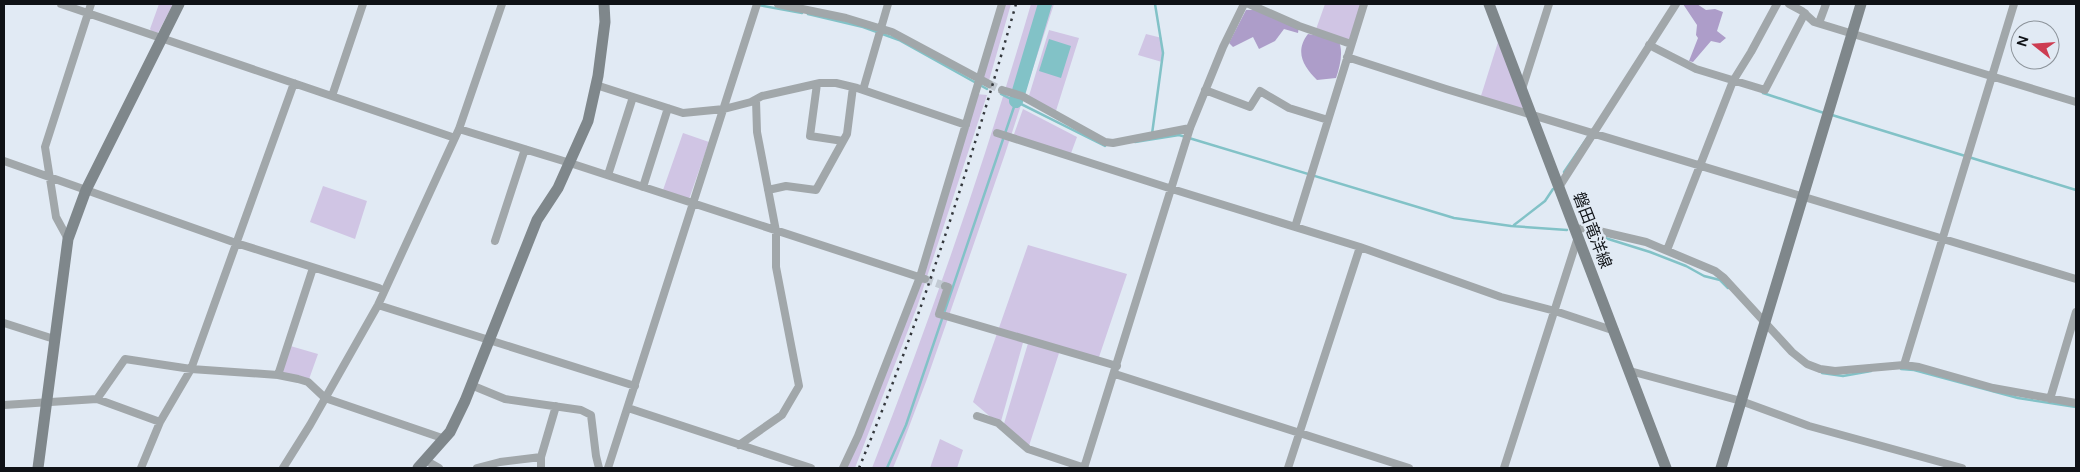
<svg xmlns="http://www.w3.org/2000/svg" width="2080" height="472" font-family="'DM Sans','Noto Sans JP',sans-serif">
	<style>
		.green { fill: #d0c5e4 }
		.forest { fill: #ad9dc9 }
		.water { fill: #82c2c7 }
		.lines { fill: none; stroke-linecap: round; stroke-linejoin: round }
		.stream { stroke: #82c2c7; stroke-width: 2.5 }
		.river { stroke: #82c2c7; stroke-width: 14 }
		.street-tunnel { stroke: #c2cad3; stroke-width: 8; stroke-dasharray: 8 4; stroke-linecap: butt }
		.street { stroke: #a1a7aa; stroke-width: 8 }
		.secondary { stroke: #7f878b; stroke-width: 11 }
		.rail { stroke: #33373c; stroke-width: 2.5; stroke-dasharray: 2.5 5; stroke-linecap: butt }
		.labels { text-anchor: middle; stroke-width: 5; stroke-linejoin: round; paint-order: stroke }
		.street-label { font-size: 16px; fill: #0f1216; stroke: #e1eaf4 }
	</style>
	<rect width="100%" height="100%" fill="#e1eaf4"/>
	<!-- green -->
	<path class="green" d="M159,4H173L159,31L155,36L150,29Z
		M1002,4H1011L988,84L980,79Z
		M1031,4H1054L1005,154L927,379L898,456L893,468H872C932,316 985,161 1031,4Z
		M1325,4H1364L1351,44L1315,32Z
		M1049,30L1079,38L1055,114L1028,99Z
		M1146,34L1162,38V62L1138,55Z
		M1498,42L1525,109L1480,99Z
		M976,94L987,95L917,307L855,468H843L919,278Z
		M1023,109L1077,137L1070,156L1013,137Z
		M683,133L709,142L688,202L663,190Z
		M323,186L367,201L355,239L310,222Z
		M1028,245L1127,274L1098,360L1060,350L1028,449L1003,427L1029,340L1024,339L1000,425L973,402Z
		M287,345L318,354L308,382L278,375Z
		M940,439L963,450L957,468H930Z"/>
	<!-- forest -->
	<path class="forest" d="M1683,4H1697L1706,10L1715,9L1723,12L1717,31L1726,38L1720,43L1711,41L1693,62L1689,61L1698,38L1696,35L1697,25Z
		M1246,10H1262L1299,26L1298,33L1284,29L1275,41L1259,49L1253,37L1233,47L1229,43Z
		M1308,34L1338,39C1344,51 1340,66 1336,78L1317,80C1304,67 1294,52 1308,34Z"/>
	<!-- water -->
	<path class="water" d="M1049,39L1071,46L1061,78L1039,71Z"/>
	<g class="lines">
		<!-- stream -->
		<path class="stream" d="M758,5L802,13
			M808,14L863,27L899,40L987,89
			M1763,93L1824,113
			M1001,94L1105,146
			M1832,115L2076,190
			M1152,134L1163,53L1155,4
			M1135,142L1179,135L1454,218L1511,226L1567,230
			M1564,172L1590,134
			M1514,225L1545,201L1553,189
			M1589,233L1650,252L1686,266L1704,276L1720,280L1728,288
			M1901,369L1914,370L2018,398L2076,407
			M1822,373L1843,376L1871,371
			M887,468L906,425L1016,101"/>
		<!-- river -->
		<path class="river" d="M1016,101L1045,4"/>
		<!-- street-tunnel -->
		<path class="street-tunnel" d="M989,84L1002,90
			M925,279L945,286"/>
		<!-- street -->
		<path class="street" d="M61,4L455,138
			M778,4L846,18L892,32L989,84
			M1249,4L1299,26L1351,44
			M1789,4L1802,11L1814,22L2076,102
			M1819,23L1826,4
			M1649,45L1696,69L1765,90L1805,13
			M1347,57L1446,89L2076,279
			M817,84L810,136L843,141
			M596,85L683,113L724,109L751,102L762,96L820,83H836L857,88L966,125
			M1522,89L1549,4
			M863,90L888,4
			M1002,90L1022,96L1105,142L1113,143L1190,128
			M1205,90L1250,107L1260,91L1289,108L1328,120
			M332,96L363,4
			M459,129L570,163L925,279
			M997,133L1172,189L1360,247L1501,297L1555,311L1615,331
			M4,161L236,243L379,288
			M608,175L633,97
			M643,187L668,108
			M1559,187L1676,4
			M768,190L786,186L816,190L847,134L853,87
			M1295,227L1364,4
			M1576,229L1586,228L1646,242L1715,271L1724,278L1792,352L1807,364L1820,369L1835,371L1904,365L1919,367L1993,388L2076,403
			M68,239L56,217L45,147L91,4
			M495,241L525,149
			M1667,250L1733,81L1751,52L1777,4
			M945,286L948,287L939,314L1117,366
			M378,305L635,386
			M4,323L54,339
			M1904,365L2014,4
			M1630,371L1741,401L1809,426L1962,468
			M1115,374L1409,468
			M278,375L313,268
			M471,385L505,399L581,410L591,415L596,456L599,468
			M97,399L125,359L191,369L278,375L298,379L308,382L325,398L445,439
			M2050,399L2076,312
			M4,405L97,399L160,422
			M628,408L811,468
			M977,416L998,423L1028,449L1085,468
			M739,445L782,415L799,386L776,267V231L757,132L756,100
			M425,460L439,468
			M141,468L160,422L191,369L294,83
			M283,468L310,425L378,305L459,129L502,4
			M477,468L500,462L541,457
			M541,468V457L556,406
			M608,468L757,4
			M843,468L858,436L920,277L1002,4
			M1084,468L1190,128L1223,47L1244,4
			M1288,468L1360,247
			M1504,468L1578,237"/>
		<!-- secondary -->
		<path class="secondary" d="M1489,4L1666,468
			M38,468L68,239L86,190L179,4
			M418,468L450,432L465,401L537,220L558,188L588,121L598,76L605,22L604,4
			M1721,468L1861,4"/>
		<!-- rail -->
		<path class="rail" d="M859,468C922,316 971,162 1016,4"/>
	</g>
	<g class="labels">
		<!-- street labels -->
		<g class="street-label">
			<text transform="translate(1593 230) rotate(69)" y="6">磐田竜洋線</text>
		</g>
	</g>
	<!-- border -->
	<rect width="2080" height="472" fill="none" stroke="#0f1216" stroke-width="10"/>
	<!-- north arrow -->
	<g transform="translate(2035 45) rotate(287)"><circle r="24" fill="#e1eaf4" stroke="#8d949b"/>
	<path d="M0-4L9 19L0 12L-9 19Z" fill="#cd3c51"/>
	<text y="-8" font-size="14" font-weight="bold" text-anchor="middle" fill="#0f1216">N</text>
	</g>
</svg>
